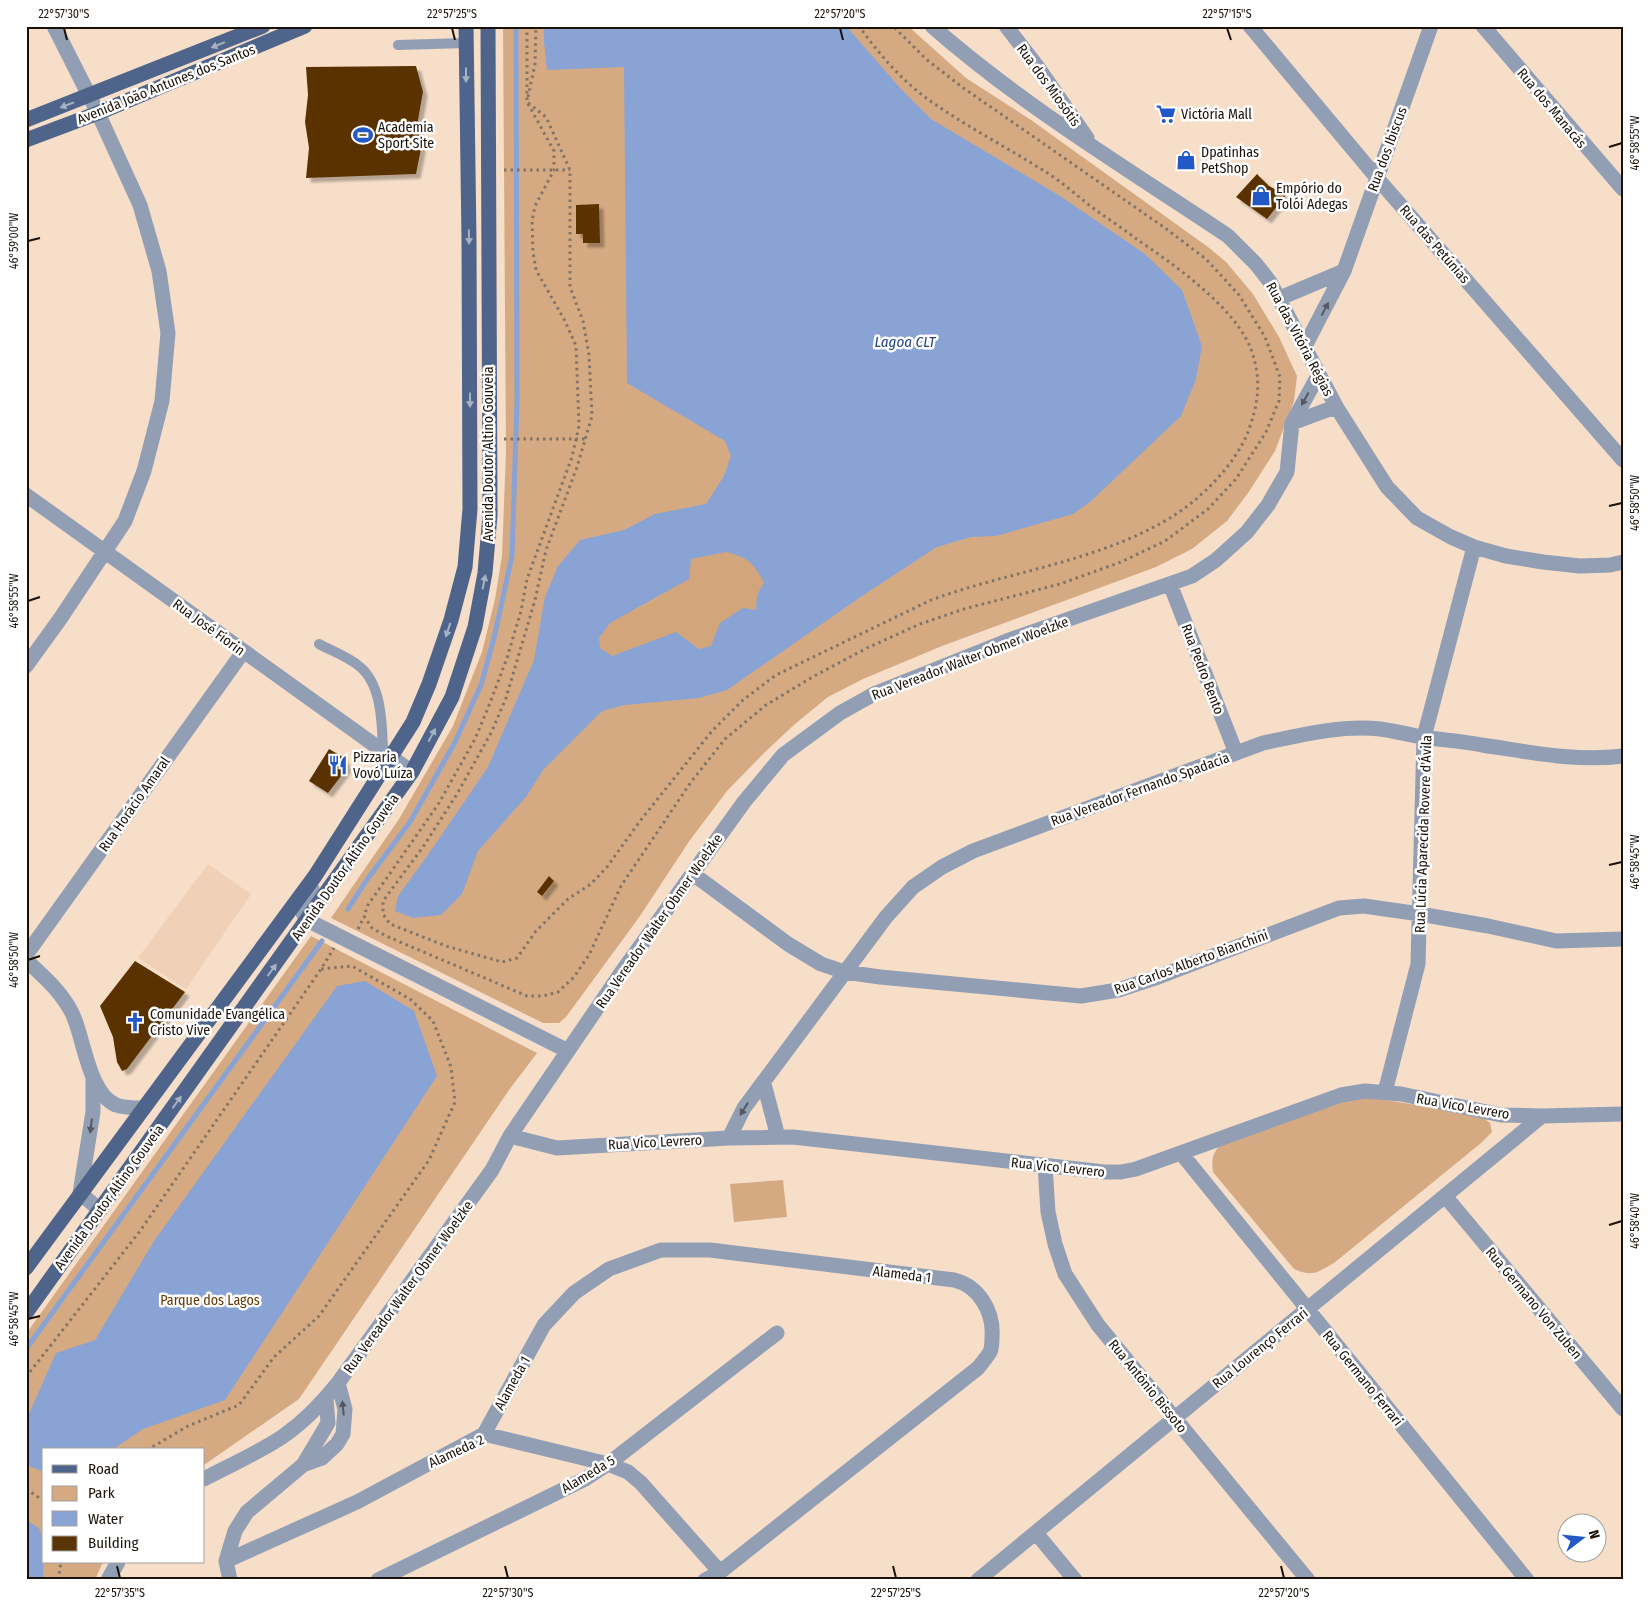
<svg xmlns="http://www.w3.org/2000/svg" width="1649" height="1606" font-family="'Fira Sans Condensed',sans-serif">
	<style>
		.built { fill: #f0d1b7 }
		.green { fill: #d5aa83 }
		.forest { fill: #d3a57b }
		.water { fill: #88a3d4; fill-rule: evenodd }
		.lines { fill: none; stroke-linecap: round; stroke-linejoin: round }
		.stream { stroke: #88a3d4; stroke-width: 5 }
		.building { fill: #5a3306; filter: url(#shadow) }
		.path { stroke: #837365; stroke-width: 3; stroke-dasharray: 2.5 4; stroke-linecap: butt }
		.lane { stroke: #919eb4; stroke-width: 10 }
		.street { stroke: #919eb4; stroke-width: 15 }
		.primary { stroke: #4f648a; stroke-width: 15 }
		.oneway { fill: #a7b2c4 }
		.oneway2 { fill: #56585f }
		.ticks { fill: none; stroke: #1a120a; stroke-width: 2 }
		.labels { text-anchor: middle; stroke-width: 5; stroke-linejoin: round; paint-order: stroke }
		.street-label { font-size: 14px; fill: #1a120a; stroke: #fff }
		.poi-label { font-size: 14px; fill: #1a120a; stroke: #fff; text-anchor: start }
		.park-label { font-size: 14px; fill: #643904; stroke: #fff }
		.water-label { font-size: 15px; font-style: italic; fill: #254480; stroke: #fff }
		.neatline { fill: none; stroke: #1a120a; stroke-width: 2 }
		.ticks-label { font-size: 12px; text-anchor: middle; fill: #1a120a }
	</style>
	<defs>
		<filter id="shadow"><feDropShadow dx="4.5" dy="4.5" stdDeviation="1" flood-color="#0004"/></filter>
	</defs>
	<rect width="100%" height="100%" fill="#f6dec9"/>
	<!-- built -->
	<path class="built" d="M208,864L251,894L186,989L138,958Z"/>
	<!-- green -->
	<path class="green" d="M503,26H908L966,78L1031,120L1208,247L1226,262L1253,294L1279,337L1297,376L1294,401L1275,451L1248,493L1227,521L1192,549L1156,567L942,646L863,679L828,697L795,724L765,752L727,791L690,840L640,916L566,1017L559,1023H543L331,918L399,819L453,726L482,652L495,599L502,556L506,451Z
		M311,936L537,1053L509,1090L299,1399L204,1465V1450H44V1562H103L95,1580H26V1334Z
		M1360,1096L1480,1115L1490,1123L1492,1132L1481,1143L1334,1263C1316,1273 1313,1277 1294,1269L1213,1172C1211,1158 1213,1151 1224,1142Z
		M783,1180L787,1217L734,1222L730,1184Z"/>
	<!-- forest -->
	<path class="forest" d="M726,552C750,558 751,562 764,581L757,595L756,610L711,646L699,649L638,646L612,656L599,648C599,614 641,614 661,596C672,585 681,571 691,559Z"/>
	<!-- water -->
	<path class="water" d="M544,26H846L902,90L931,119L1060,196L1145,254L1182,290L1202,346L1196,379L1181,416L1090,502L1073,514L996,536L971,537L937,547L862,596L727,690L699,698L625,705L602,711L543,770L526,797L478,851L462,894L441,915L413,918L395,911L398,896L430,852L488,767L534,660L545,597L558,566L580,540L624,530L655,514L706,504L724,476L731,456L725,441L627,383L624,67L547,70L544,42ZM726,552C749,558 752,562 764,582L757,595L756,610L743,608L720,623L711,646L699,649L676,632L612,656L600,648L599,638L610,623L689,579L691,559Z
		M365,981L414,1011L437,1076L225,1400L143,1429L112,1450H44V1472L26,1465L28,1416L56,1353L95,1340L154,1241L337,986Z
		M26,1520L39,1528L44,1545L43,1580H26Z"/>
	<g class="lines">
		<!-- stream -->
		<path class="stream" d="M348,909L366,881L410,822L454,744L481,685L494,638L512,556L517,402L516,26
			M26,1349L322,941"/>
	</g>
	<!-- building -->
	<path class="building" d="M416,66L423,92L418,120L421,149L416,174L306,178L309,148L305,122L308,95L306,67Z
		M1257,174L1269,186L1286,195L1267,219L1236,197Z
		M599,204L600,243H583V234H576V205Z
		M329,749L343,757L347,764L345,771L328,793L309,781Z
		M549,876L554,881L542,896L537,892Z
		M135,961L185,992L127,1069L122,1071L117,1062L113,1037L100,1006Z"/>
	<g class="lines">
		<!-- path -->
		<path class="path" d="M527,26V102L554,151V170L535,206L532,221L533,252L536,270L565,321L576,346L579,426L572,457L527,579L521,611L507,658L488,708L475,739L439,803L368,905L364,916L372,928L386,936L527,996H543L558,992L574,977L589,955L621,886L691,782L725,739L766,705L816,675L867,648L920,624L964,609L1060,584L1121,562L1165,541L1208,509L1236,479L1266,432L1279,401L1280,377L1265,337L1239,295L1206,259L1165,228L962,87L926,59L893,26
			M528,97L535,64L536,26
			M528,103L546,117L570,170V287L583,321L589,355L592,416L577,467L546,550L535,600L506,698L492,731L457,794L423,847L383,901V914L390,924L446,946L502,962L517,958L536,931L568,899L591,884L607,867L640,821L712,731L743,700L776,675L931,600C1010,571 1097,562 1170,518C1200,500 1235,465 1248,432C1258,404 1262,382 1252,352C1238,309 1172,263 1135,238C1120,226 1103,216 1088,204C1075,194 1063,183 1049,174C1010,149 967,127 929,100C902,81 878,53 859,26
			M504,170H570
			M504,439H586
			M358,929L364,917
			M26,1377L140,1231L321,969L334,948
			M147,1450L188,1426L239,1405L274,1357L319,1316L429,1160L455,1102L451,1067L433,1021L410,999L352,966L321,969
			M26,1489L44,1501
			M58,1580L61,1562"/>
		<!-- lane -->
		<path class="lane" d="M398,45L466,43
			M319,644C332,651 348,657 359,666C382,684 382,724 383,750"/>
		<!-- street -->
		<path class="street" d="M932,26C1023,106 1128,169 1228,236L1256,264L1270,282L1337,408L1387,487L1417,518L1451,537L1474,547L1506,556L1543,562L1580,566L1610,565L1623,562
			M1006,26L1037,66L1087,138
			M1250,26L1377,178L1623,460
			M1483,26L1623,189
			M1280,298L1344,271
			M1305,346L1344,271L1431,26
			M1292,423L1327,410L1337,408
			M26,495L412,772
			M1170,584L1236,753
			M26,666L60,619L125,521L144,471L162,401L168,333L159,271L140,205L98,113L54,26
			M693,874L788,944L821,964L845,972L880,977L1081,996L1118,990L1158,977L1339,908L1364,906L1420,914L1488,926L1556,941L1623,939
			M312,889C304,901 297,907 307,920L568,1051
			M26,955L243,652
			M26,960C43,976 61,991 72,1013C84,1037 88,1093 116,1105C125,1108 134,1108 143,1108
			M93,1078V1112L80,1193L100,1210
			M764,1084L778,1137
			M1385,1092L1418,964L1424,737L1474,547
			M510,1136L557,1148L729,1138L793,1137L1104,1172H1121L1136,1169L1341,1095L1365,1091L1401,1094L1501,1115L1542,1116L1623,1114
			M729,1138L744,1108L886,917L913,887L942,867L973,851L1263,743C1301,735 1341,725 1380,729C1394,731 1408,734 1421,737C1442,740 1462,741 1482,745C1529,752 1576,762 1623,756
			M1181,1153L1527,1580
			M1045,1166L1048,1212L1055,1244L1065,1274L1098,1325L1308,1580
			M1445,1196L1623,1409
			M484,1434L544,1325L574,1293L609,1269L661,1250H710L954,1280C979,1286 994,1312 992,1337C992,1341 992,1348 990,1352C987,1357 982,1363 978,1368L720,1572L705,1580
			M303,1465L328,1423L326,1398
			M204,1479C230,1465 258,1453 282,1437C304,1422 322,1403 338,1383L492,1170L510,1136L621,973L744,802L783,755L840,713L874,694L1012,639L1192,576L1216,560L1247,532L1268,505L1287,472L1292,423L1319,374
			M1036,1533L1075,1580
			M226,1561L357,1502L484,1434L608,1464L628,1472L641,1483L720,1572
			M108,1580L118,1562
			M230,1580L226,1561L235,1531L247,1512L303,1465L322,1458L337,1444L343,1434L345,1409L338,1383
			M378,1580L585,1479L608,1464L777,1333
			M978,1580L1542,1116"/>
		<!-- primary -->
		<path class="primary" d="M26,120L263,26
			M26,140L98,113L305,26
			M26,1268L315,876L413,722L429,684L451,620L465,567L470,509L469,240L466,26
			M26,1313L412,772L452,697L475,627L485,573L490,515L488,26"/>
	</g>
	<!-- one-way arrows -->
	<defs><path id="oneway-solid" d="M-6-.8H1V-3.2L6.5 0L1 3.2V.8H-6Z" transform="scale(1.25)"/></defs>
	<g class="oneway">
		<use href="#oneway-solid" transform="translate(218 45) rotate(158)"/>
		<use href="#oneway-solid" transform="translate(466 75) rotate(90)"/>
		<use href="#oneway-solid" transform="translate(67 105) rotate(159)"/>
		<use href="#oneway-solid" transform="translate(469 237) rotate(89)"/>
		<use href="#oneway-solid" transform="translate(470 400) rotate(90)"/>
		<use href="#oneway-solid" transform="translate(484 582) rotate(-79)"/>
		<use href="#oneway-solid" transform="translate(448 630) rotate(109)"/>
		<use href="#oneway-solid" transform="translate(432 735) rotate(-62)"/>
		<use href="#oneway-solid" transform="translate(272 970) rotate(-54)"/>
		<use href="#oneway-solid" transform="translate(177 1102) rotate(-54)"/>
	</g>
	<g class="oneway2">
		<use href="#oneway-solid" transform="translate(1325 309) rotate(-62)"/>
		<use href="#oneway-solid" transform="translate(1305 399) rotate(119)"/>
		<use href="#oneway-solid" transform="translate(744 1109) rotate(122)"/>
		<use href="#oneway-solid" transform="translate(91 1126) rotate(97)"/>
		<use href="#oneway-solid" transform="translate(343 1408) rotate(-96)"/>
	</g>
	<!-- ticks -->
	<path class="ticks" d="M64,28L67,40M452,28L455,40M840,28L843,40M1227,28L1231,40M1609,147L1622,143M28,241L40,238M1609,506L1622,503M28,601L40,597M1609,865L1622,862M28,960L40,956M1609,1225L1622,1221M28,1319L40,1316M117,1566L120,1578M505,1566L508,1578M893,1566L896,1578M1281,1566L1284,1578"/>
	<!-- icons -->
	<defs>
		<symbol id="supermarket-bare" viewBox="-9 -9 18 18"><path d="M-6-5.5h2.5l.6 2H6L4.5 2H-2.5L-4.4-4H-6ZM-1.5 3.2a1.3 1.3 0 1 0 .1 0ZM3 3.2a1.3 1.3 0 1 0 .1 0Z" fill="#2359c6" stroke="#fff" stroke-width="2.5" paint-order="stroke"/></symbol>
		<symbol id="stadium-bare" viewBox="-9 -9 18 18"><path d="M0-5a6.5 5 0 1 0 0 10a6.5 5 0 1 0 0-10ZM-3.5-1.8h7v3.6h-7Z" fill="#2359c6" stroke="#fff" stroke-width="2.5" paint-order="stroke"/></symbol>
		<symbol id="shop-bare" viewBox="-9 -9 18 18"><path d="M-5-2.5h2.3a2.7 3.5 0 0 1 5.4 0H5L5.5 6h-11ZM-1.5-2.5h3a1.5 2.3 0 0 0-3 0Z" fill="#2359c6" stroke="#fff" stroke-width="2.5" paint-order="stroke"/></symbol>
		<symbol id="restaurant-bare" viewBox="-9 -9 18 18"><path d="M-5-6h1v4h1v-4h1v4h1v-4h1v5L-1.5 .5V6h-2V.5L-5-1ZM5-6V6H3V1.5H1.5Q1.5-4 5-6Z" fill="#2359c6" stroke="#fff" stroke-width="2.5" paint-order="stroke"/></symbol>
		<symbol id="church-bare" viewBox="-9 -9 18 18"><path d="M-1.2-6h2.4v3.5h3.3v2.4h-3.3V6h-2.4V-.1h-3.3v-2.4h3.3Z" fill="#2359c6" stroke="#fff" stroke-width="2.5" paint-order="stroke"/></symbol>
	</defs>
	<g fill-rule="evenodd">
		<use href="#supermarket-bare" x="1152" y="100" width="28" height="28"/>
		<use href="#stadium-bare" x="349" y="121" width="28" height="28"/>
		<use href="#shop-bare" x="1172" y="146" width="28" height="28"/>
		<use href="#shop-bare" x="1247" y="182" width="28" height="28"/>
		<use href="#restaurant-bare" x="324" y="751" width="28" height="28"/>
		<use href="#church-bare" x="121" y="1008" width="28" height="28"/>
	</g>
	<g class="labels">
		<!-- street labels -->
		<g class="street-label">
			<text transform="translate(166 84) rotate(-22)" y="5">Avenida João Antunes dos Santos</text>
			<text transform="translate(1049 85) rotate(54)" y="5">Rua dos Miosótis</text>
			<text transform="translate(1552 108) rotate(50)" y="5">Rua dos Manacás</text>
			<text transform="translate(1387 149) rotate(-70)" y="5">Rua dos Ibiscus</text>
			<text transform="translate(1435 244) rotate(49)" y="5">Rua das Petúnias</text>
			<text transform="translate(1300 339) rotate(62)" y="5">Rua das Vitória Régias</text>
			<text transform="translate(488 454) rotate(-90)" y="5">Avenida Doutor Altino Gouveia</text>
			<text transform="translate(209 627) rotate(36)" y="5">Rua José Fiorin</text>
			<text transform="translate(970 658) rotate(-21)" y="5">Rua Vereador Walter Obmer Woelzke</text>
			<text transform="translate(1203 669) rotate(69)" y="5">Rua Pedro Bento</text>
			<text transform="translate(1140 789) rotate(-20)" y="5">Rua Vereador Fernando Spadacia</text>
			<text transform="translate(134 804) rotate(-55)" y="5">Rua Horácio Amaral</text>
			<text transform="translate(1423 834) rotate(-88)" y="5">Rua Lúcia Aparecida Rovere d'Ávila</text>
			<text transform="translate(345 867) rotate(-55)" y="5">Avenida Doutor Altino Gouveia</text>
			<text transform="translate(659 921) rotate(-55)" y="5">Rua Vereador Walter Obmer Woelzke</text>
			<text transform="translate(1191 962) rotate(-20)" y="5">Rua Carlos Alberto Bianchini</text>
			<text transform="translate(1463 1106) rotate(10)" y="5">Rua Vico Levrero</text>
			<text transform="translate(655 1142) rotate(-3)" y="5">Rua Vico Levrero</text>
			<text transform="translate(1058 1167) rotate(6)" y="5">Rua Vico Levrero</text>
			<text transform="translate(109 1197) rotate(-54)" y="5">Avenida Doutor Altino Gouveia</text>
			<text transform="translate(902 1274) rotate(7)" y="5">Alameda 1</text>
			<text transform="translate(408 1287) rotate(-54)" y="5">Rua Vereador Walter Obmer Woelzke</text>
			<text transform="translate(1534 1303) rotate(50)" y="5">Rua Germano Von Zuben</text>
			<text transform="translate(1260 1348) rotate(-39)" y="5">Rua Lourenço Ferrari</text>
			<text transform="translate(1363 1378) rotate(51)" y="5">Rua Germano Ferrari</text>
			<text transform="translate(512 1383) rotate(-61)" y="5">Alameda 1</text>
			<text transform="translate(1148 1386) rotate(51)" y="5">Rua Antônio Bissoto</text>
			<text transform="translate(456 1451) rotate(-25)" y="5">Alameda 2</text>
			<text transform="translate(588 1474) rotate(-31)" y="5">Alameda 5</text>
		</g>
		<!-- poi labels -->
		<g class="poi-label">
			<text x="1181" y="119">Victória Mall</text>
			<text x="378" y="132">Academia<tspan x="378" dy="16">Sport Site</tspan></text>
			<text x="1201" y="157">Dpatinhas<tspan x="1201" dy="16">PetShop</tspan></text>
			<text x="1276" y="193">Empório do<tspan x="1276" dy="16">Tolói Adegas</tspan></text>
			<text x="353" y="762">Pizzaria<tspan x="353" dy="16">Vovó Luíza</tspan></text>
			<text x="150" y="1019">Comunidade Evangélica<tspan x="150" dy="16">Cristo Vive</tspan></text>
		</g>
		<!-- park labels -->
		<g class="park-label">
			<text x="210" y="1305">Parque dos Lagos</text>
		</g>
		<!-- water labels -->
		<g class="water-label">
			<text x="905" y="347">Lagoa CLT</text>
		</g>
	</g>
	<!-- border -->
	<rect width="1649" height="1606" fill="none" stroke="#ffffff" stroke-width="55"/>
	<!-- legend -->
	<rect x="42" y="1448" width="162" height="115" fill="#ffffff" stroke="#a3a09d"/>
	<rect x="52" y="1465" width="25" height="8" fill="#4f648a" stroke="#a3a09d"/>
	<text x="88" y="1474" font-size="15" fill="#1a120a">Road</text>
	<rect x="52" y="1486" width="25" height="15" fill="#d5aa83" stroke="#a3a09d"/>
	<text x="88" y="1498" font-size="15" fill="#1a120a">Park</text>
	<rect x="52" y="1511" width="25" height="15" fill="#88a3d4" stroke="#a3a09d"/>
	<text x="88" y="1524" font-size="15" fill="#1a120a">Water</text>
	<rect x="52" y="1536" width="25" height="15" fill="#5a3306" stroke="#a3a09d"/>
	<text x="88" y="1548" font-size="15" fill="#1a120a">Building</text>
	<!-- north arrow -->
	<g transform="translate(1582 1538) rotate(74)"><circle r="24" fill="#ffffff" stroke="#a3a09d"/>
	<path d="M0-4L9 19L0 12L-9 19Z" fill="#2359c6"/>
	<text y="-8" font-size="14" font-weight="bold" text-anchor="middle" fill="#1a120a">N</text>
	</g>
	<rect x="28" y="28" width="1594" height="1550" class="neatline"/>
	<g class="ticks-label">
		<text x="64" y="18">22°57'30"S</text>
		<text x="452" y="18">22°57'25"S</text>
		<text x="840" y="18">22°57'20"S</text>
		<text x="1227" y="18">22°57'15"S</text>
		<text transform="translate(1635 143) rotate(-90)" y="4">46°58'55"W</text>
		<text transform="translate(14 241) rotate(-90)" y="4">46°59'00"W</text>
		<text transform="translate(1635 503) rotate(-90)" y="4">46°58'50"W</text>
		<text transform="translate(14 601) rotate(-90)" y="4">46°58'55"W</text>
		<text transform="translate(1635 862) rotate(-90)" y="4">46°58'45"W</text>
		<text transform="translate(14 960) rotate(-90)" y="4">46°58'50"W</text>
		<text transform="translate(1635 1221) rotate(-90)" y="4">46°58'40"W</text>
		<text transform="translate(14 1319) rotate(-90)" y="4">46°58'45"W</text>
		<text x="120" y="1597">22°57'35"S</text>
		<text x="508" y="1597">22°57'30"S</text>
		<text x="896" y="1597">22°57'25"S</text>
		<text x="1284" y="1597">22°57'20"S</text>
	</g>
</svg>
